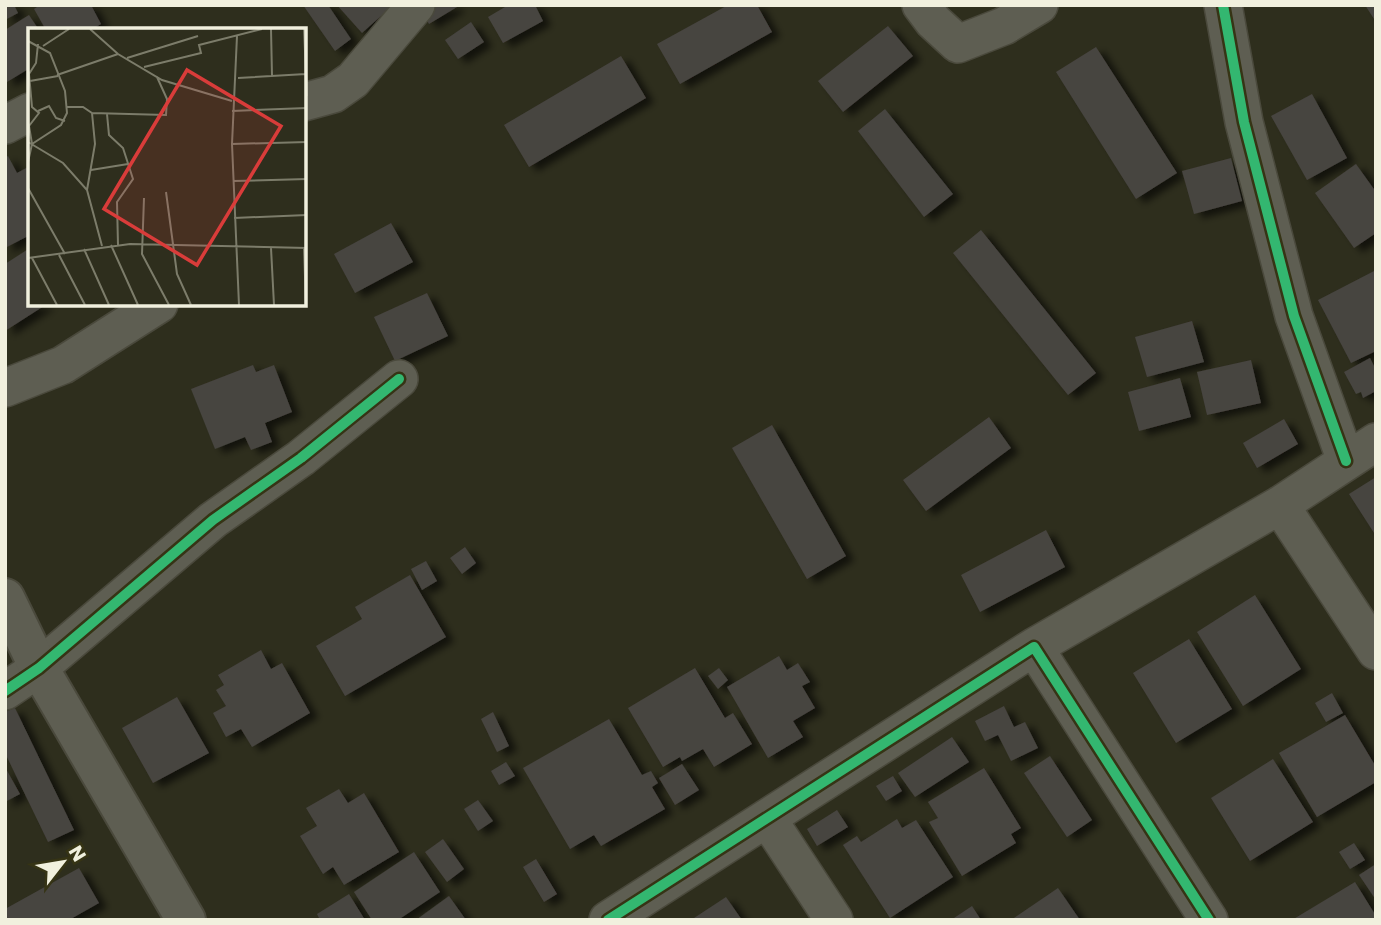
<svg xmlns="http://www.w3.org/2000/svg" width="1381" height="925" font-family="Poppins,sans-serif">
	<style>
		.building { fill: #474440; filter: url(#shadow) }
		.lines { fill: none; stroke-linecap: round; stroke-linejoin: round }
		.street-casing { stroke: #4a493c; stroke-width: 40 }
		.secondary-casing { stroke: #4a493c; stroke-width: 42 }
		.street { stroke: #5e5e52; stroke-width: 37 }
		.secondary { stroke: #5e5e52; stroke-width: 38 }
		.cycleway-casing { stroke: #363415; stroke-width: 15 }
		.cycleway { stroke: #33b770; stroke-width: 10 }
		.inset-road { fill: none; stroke: #7c7c6a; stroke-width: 2 }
		.view { fill: #d93c3a; fill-opacity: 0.15; stroke: #d93c3a; stroke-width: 3.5 }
		.inset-edge { fill: none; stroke: #f1f0de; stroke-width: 3.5 }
	</style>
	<defs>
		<filter id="shadow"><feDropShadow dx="8" dy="4.5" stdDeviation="3.5" flood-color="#0009"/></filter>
	</defs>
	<rect width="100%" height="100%" fill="#2e2e1d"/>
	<!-- building -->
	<path class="building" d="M5,5H14L18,13L5,20Z
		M40,5H91L101,24L91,30H46L34,9Z
		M303,5H328L351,39L335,51Z
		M337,5H389L391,7L362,33Z
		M418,5H456L457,7L429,24Z
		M504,5H535L543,21L503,43L488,17L505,7Z
		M728,5H757L772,32L680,84L657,44Z
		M1365,5H1376V22Z
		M29,15L39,30H30V68L7,82L5,79V30Z
		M471,22L484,42L458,59L445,40Z
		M888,26L913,56L843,112L818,81Z
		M1096,47L1177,173L1136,199L1056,72Z
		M621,56L646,98L529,167L504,125Z
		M1312,94L1347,158L1307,180L1271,116Z
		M885,109L953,194L924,217L858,131Z
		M8,156L17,173L30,166V235L5,248V158Z
		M1231,158L1242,201L1194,214L1182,171Z
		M1356,164L1376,192V233L1354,248L1315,193Z
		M391,223L413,262L355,293L334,254Z
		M981,230L1096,373L1068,395L953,253Z
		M30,248V304H47L5,331V264Z
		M1376,270V351L1351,363L1318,300Z
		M427,293L448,336L395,361L374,317Z
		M1192,321L1204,362L1147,377L1135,337Z
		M1370,358L1376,370V391L1363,398L1361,392L1356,394L1344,372Z
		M1251,360L1261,403L1207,415L1197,372Z
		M253,365L256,372L274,365L292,412L265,423L272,442L251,450L245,437L215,449L191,389Z
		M1180,378L1191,417L1139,431L1128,392Z
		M989,417L1011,448L926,511L903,480Z
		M1284,419L1298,444L1257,468L1243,443Z
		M772,425L846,556L807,579L732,448Z
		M1376,477V536L1349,494Z
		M1046,530L1065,567L980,612L961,575Z
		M465,547L476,563L462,574L450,558Z
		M426,561L437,581L422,590L411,569Z
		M410,575L446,637L345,696L316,646L362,619L355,607Z
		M1255,595L1301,669L1243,706L1197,632Z
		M1189,639L1232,709L1176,743L1133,673Z
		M261,650L271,669L282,663L310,713L252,747L241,729L226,737L213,713L226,706L216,690L224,685L218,675Z
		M779,656L787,670L798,663L810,682L802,686L815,708L793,721L803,737L768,758L727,687Z
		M695,668L725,718L733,713L752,744L714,767L703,749L682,761L680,757L663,767L628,708Z
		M719,668L728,680L718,689L708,676Z
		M1332,693L1343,713L1326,722L1315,703Z
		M177,697L209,753L153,783L122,728Z
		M1004,706L1014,727L1025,722L1038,748L1011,761L998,735L985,741L975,721Z
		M15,708L74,830L48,842L5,753V712Z
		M493,712L509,746L497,752L481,719Z
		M1345,715L1376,767V782L1317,817L1279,753Z
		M609,719L642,775L651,771L658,783L652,787L665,809L601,846L594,835L570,849L523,768Z
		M952,737L969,762L915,797L898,773Z
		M1050,756L1092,820L1067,837L1024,773Z
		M1273,759L1313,822L1250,861L1211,798Z
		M506,762L515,776L499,785L491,771Z
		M682,764L699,790L675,805L659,778Z
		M5,767L20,794L5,802Z
		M984,768L1021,828L1011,834L1016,843L962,876L929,822L938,818L928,802Z
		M893,776L902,791L886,801L876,786Z
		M339,789L348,803L364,793L399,852L344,885L333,867L323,874L300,836L317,826L306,808Z
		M478,800L493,821L478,831L464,809Z
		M837,810L848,827L817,846L807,829Z
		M897,819L902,828L916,820L953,877L890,918L843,845L857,836L861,842Z
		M443,839L464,869L447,882L425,852Z
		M1354,843L1365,860L1350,869L1339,852Z
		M414,852L440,892L398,920H372L354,892Z
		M536,859L557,894L544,902L523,867Z
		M1376,864V900L1359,875Z
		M79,868L99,903L69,920H5V909Z
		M1355,882L1376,916V920H1292Z
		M1058,888L1080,920H1011Z
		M349,894L365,920H320L317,914Z
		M449,896L466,920H416Z
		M726,897L742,920H691Z
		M972,906L981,920H955L954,918Z"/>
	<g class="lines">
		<defs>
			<path id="street" d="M921,5L933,21L958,44L1004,26L1039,5
				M1223,5L1244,122L1294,316L1346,461
				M304,102L333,94L353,80L416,5
				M5,125L30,112
				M5,388L63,365L159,304
				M1280,505L1376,651
				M1034,647L1280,505L1376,442
				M5,691L39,668L213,520L301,458L399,379
				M767,818L834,920
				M608,920L1034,647L1209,920"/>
			<path id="secondary" d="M5,598L39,668L186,920"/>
		</defs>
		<!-- street casing -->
		<use href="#street" class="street-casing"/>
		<!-- secondary casing -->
		<use href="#secondary" class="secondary-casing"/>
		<!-- street -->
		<use href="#street" class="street"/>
		<!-- secondary -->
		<use href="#secondary" class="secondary"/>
		<defs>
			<path id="cycleway" d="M1223,5L1244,122L1294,316L1346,461
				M5,691L39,668L213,520L301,458L399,379
				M608,920L1034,647L1209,920"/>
		</defs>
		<!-- cycleway casing -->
		<use href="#cycleway" class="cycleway-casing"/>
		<!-- cycleway -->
		<use href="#cycleway" class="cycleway"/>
	</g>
	<!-- overview -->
	<g transform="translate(28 28)">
		<rect width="278" height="278" fill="#2e2e1d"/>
		<path class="inset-road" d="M62,1L90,26L134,52L204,73M243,1L244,48M276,1L279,68M0,13L22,25L37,63L39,85L33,97L4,116M15,18L41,1M99,30L170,8M116,39L173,25L171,17L234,1M29,47L90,26M210,50L278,46M2,53L30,48M38,79H55L64,85L138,87L139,71L129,49M10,83L21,78L28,90L37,93M204,83L279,80M79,86L81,107L95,120L105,151L89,174L90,217M0,114L35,135L59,162L74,218M204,116L209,8M0,134L4,116L1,98L11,85L4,79L1,46L8,35L10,16M63,142L100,136M205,153L279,151M0,160L37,226M59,162L67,116L64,85M138,164L149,246L163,277M116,170L114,226L141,277M206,190L279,187M83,217L110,277M243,220L246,277M276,220L278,277M56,221L81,277M31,227L57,277M0,230L102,216L279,220M4,230L29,277M211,277L204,116L279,114"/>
		<path class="view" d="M159,42L253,98L169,237L76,181Z"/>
		<rect width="278" height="278" class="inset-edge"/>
	</g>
	<!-- border -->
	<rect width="1381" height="925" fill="none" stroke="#f1f0de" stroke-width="14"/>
	<!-- north arrow -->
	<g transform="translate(63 862) rotate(59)" stroke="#363415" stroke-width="5" paint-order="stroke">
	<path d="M0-5L12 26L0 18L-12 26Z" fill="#f1f0de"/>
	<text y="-10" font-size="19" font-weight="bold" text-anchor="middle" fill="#f1f0de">N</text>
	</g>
</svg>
